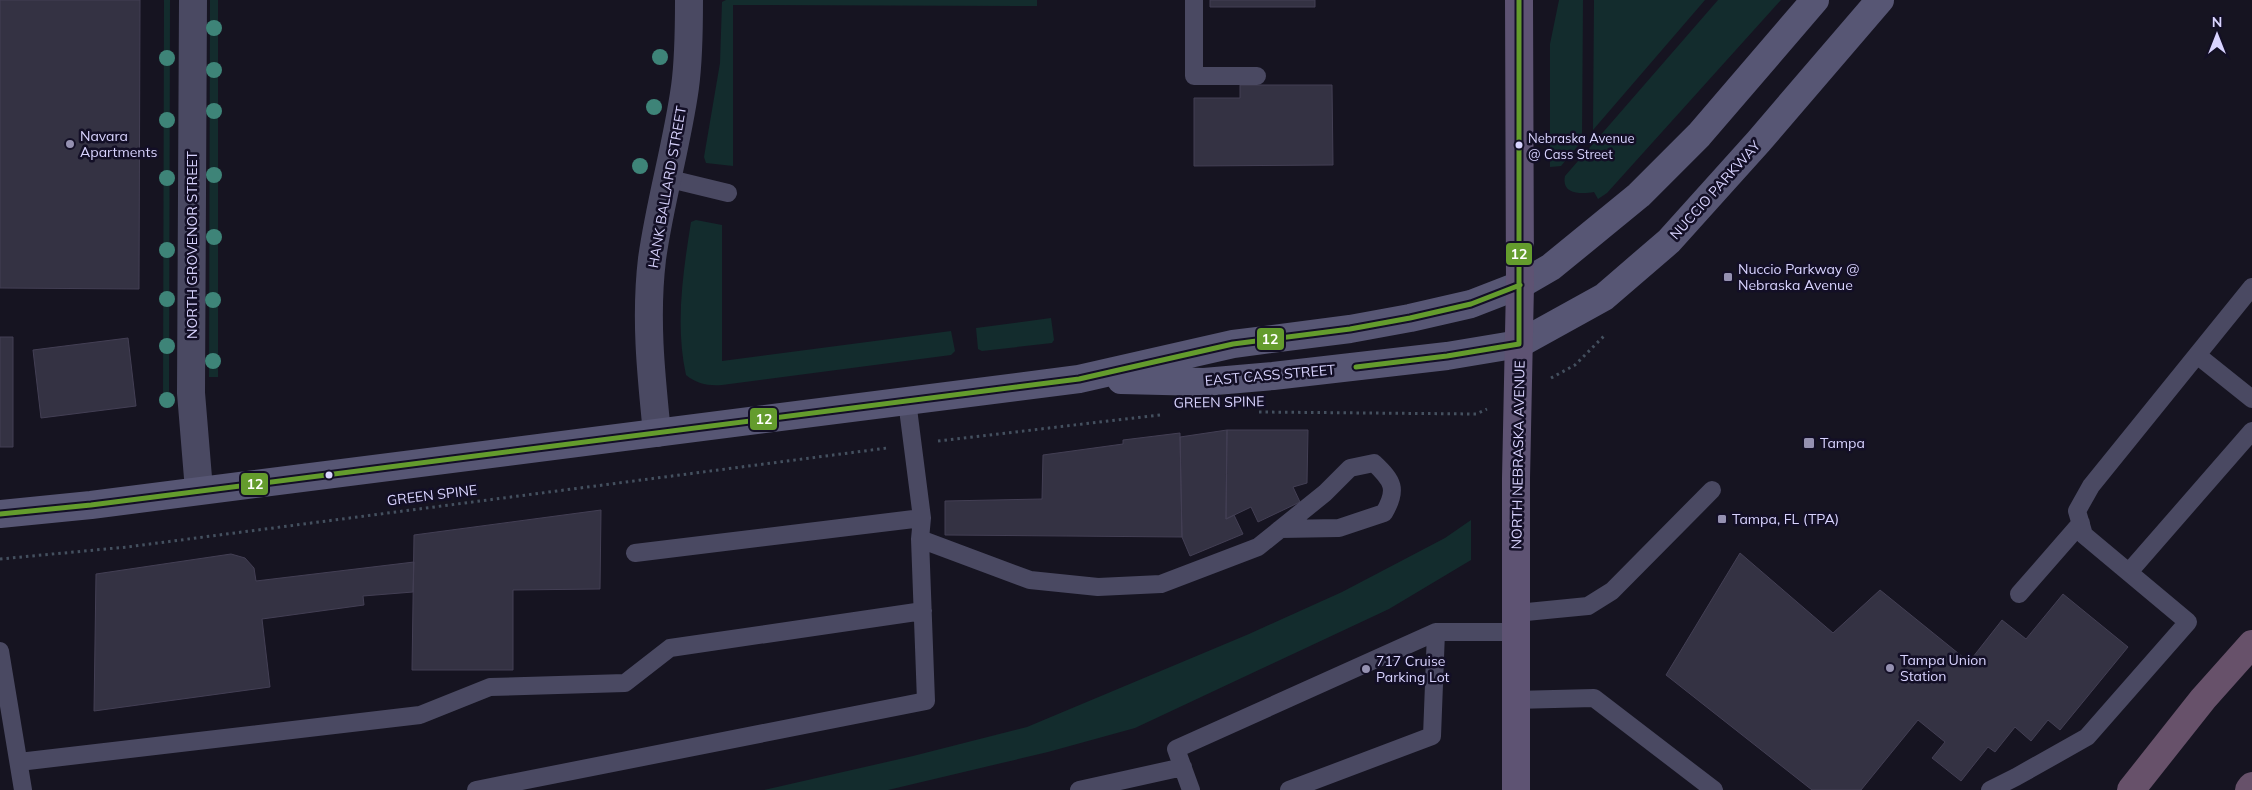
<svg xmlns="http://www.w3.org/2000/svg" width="2252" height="790" font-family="Mulish,sans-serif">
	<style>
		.green { fill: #132c2d }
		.building { fill: #343243; stroke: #433f54 }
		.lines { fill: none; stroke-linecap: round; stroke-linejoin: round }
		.path { stroke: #44505f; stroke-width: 3; stroke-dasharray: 2.5 4; stroke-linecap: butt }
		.lane { stroke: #4a4962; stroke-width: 18 }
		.street { stroke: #4a4962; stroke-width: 28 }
		.secondary { stroke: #575674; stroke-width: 28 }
		.primary { stroke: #5e5373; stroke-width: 28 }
		.highway { stroke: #67516a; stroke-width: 28 }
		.bus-1-casing { stroke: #130f26; stroke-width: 9 }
		.bus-1 { stroke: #649c2d; stroke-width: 5 }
		.tree { fill: #3e8478 }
		.poi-dot { fill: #9591b1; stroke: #130f26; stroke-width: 2 }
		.bus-dot { fill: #d9d4ff; stroke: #130f26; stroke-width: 2 }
		.labels { text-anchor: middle; stroke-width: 5; stroke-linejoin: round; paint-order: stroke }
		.bus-label { font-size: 13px; fill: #d9d4ff; stroke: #130f26; text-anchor: start }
		.poi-label { font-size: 14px; fill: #d9d4ff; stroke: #130f26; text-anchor: start }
		.street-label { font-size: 14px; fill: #d9d4ff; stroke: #130f26 }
		.line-badge { stroke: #130f26; stroke-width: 2 }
		.badge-label { font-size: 14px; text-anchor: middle; font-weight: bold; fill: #fff }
	</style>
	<rect width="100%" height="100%" fill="#161421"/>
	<!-- green -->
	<path class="green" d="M164,0H170L169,407H163Z
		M210,0H218V377H209Z
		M726,0H1037V6L733,5V166L706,163L704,157L720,63L722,2Z
		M1559,0H1583L1582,141L1561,166L1550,167V44Z
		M1594,0H1705L1593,130Z
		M1718,0H1781L1607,193L1598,199L1594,192C1582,194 1561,195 1565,176Z
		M696,220L722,225V361L951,331L955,351L951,355L722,385C708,386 697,384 686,375C675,325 683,272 691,222Z
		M1051,318L1054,340L1052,343L982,351L978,349L976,328Z
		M1471,520V560L1389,609L1135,728L1048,752L888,790H764L913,756L1027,727L1249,634L1342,592L1445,538Z"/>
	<!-- building -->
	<path class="building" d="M0,0H140L139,289L0,288Z
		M1210,0H1315V7H1210Z
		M1240,85H1332L1333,165L1194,166V98H1240Z
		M0,337H13V447H0Z
		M128,338L136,406L41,418L33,350Z
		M1227,430H1308L1307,483L1293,487L1300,502L1258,522L1251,507L1226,519Z
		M1227,430L1226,519L1234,515L1243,534L1190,556L1182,537L1180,437Z
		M1180,433L1182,537L945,535V501L1042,499L1043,455L1123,444V440Z
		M601,510L600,589L513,590V670H412L414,535Z
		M1740,553L1833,633L1880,590L1969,662L2002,620L2026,639L2063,594L2128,647L2060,730L2048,720L2031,741L2015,727L1995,752L1988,747L1961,781L1932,758L1945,742L1918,720L1861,790H1812L1666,675Z
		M231,554L245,558L254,568L256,581L414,562L413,592L363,596L364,605L262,619L270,687L94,711L96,574Z"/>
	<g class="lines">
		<!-- path -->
		<path class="path" d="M1551,378L1575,365L1606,334
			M1259,412L1476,414L1487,409
			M938,441L1160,415
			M0,559L127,547L887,448"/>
		<!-- lane -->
		<path class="lane" d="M1194,0V76H1257
			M666,178L728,193
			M2197,355L2252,399
			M907,401L922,518L920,539L1030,580L1098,587L1161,584L1258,547L1325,493L1350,468L1374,463C1393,481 1398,489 1384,513L1339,528L1280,529
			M635,553L922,518
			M2129,572L2252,431
			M2019,594L2081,523
			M1516,613L1588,606L1612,591L1712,490
			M1436,632H1516
			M0,651L23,790
			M1516,700L1594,698L1714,790
			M19,762L420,715L490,687L625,683L670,648L923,611
			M476,790L926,701L920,539
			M1079,790L1183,767
			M1191,790L1176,749L1436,632L1432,736L1289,790
			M1990,790L2016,777L2087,737L2188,622L2084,535L2077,511L2091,486L2252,287"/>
		<!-- street -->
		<path class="street" d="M193,0L191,393L199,490
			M657,433C651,374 645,318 652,259C660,201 677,145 685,87C689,58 689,29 689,0"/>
		<!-- secondary -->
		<path class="secondary" d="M1121,380L1204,382L1273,376L1447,356L1519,344L1604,297L1669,241L1759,141L1880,0
			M0,514L91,505L1079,379L1233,344L1350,329L1410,318L1471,304L1520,285L1551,267L1639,195L1699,135L1815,0"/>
		<!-- primary -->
		<path class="primary" d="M1516,790V478L1520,285L1519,0"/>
		<!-- highway -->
		<path class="highway" d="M2131,790L2203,699L2252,644
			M2249,790L2252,786"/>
		<defs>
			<path id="bus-1" d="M1356,367L1447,356L1519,344V0
				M0,514L91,505L1079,379L1233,344L1350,329L1410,318L1471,304L1520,285"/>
		</defs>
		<!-- bus-1 casing -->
		<use href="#bus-1" class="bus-1-casing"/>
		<!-- bus-1 -->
		<use href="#bus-1" class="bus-1"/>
	</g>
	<!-- trees -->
	<g class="tree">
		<circle cx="214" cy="28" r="8"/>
		<circle cx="660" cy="57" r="8"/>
		<circle cx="167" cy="58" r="8"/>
		<circle cx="214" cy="70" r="8"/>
		<circle cx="654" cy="107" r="8"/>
		<circle cx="214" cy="111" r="8"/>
		<circle cx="167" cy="120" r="8"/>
		<circle cx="640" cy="166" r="8"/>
		<circle cx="214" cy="175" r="8"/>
		<circle cx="167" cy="178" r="8"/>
		<circle cx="214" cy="237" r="8"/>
		<circle cx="167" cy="250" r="8"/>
		<circle cx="167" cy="299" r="8"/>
		<circle cx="213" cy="300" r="8"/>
		<circle cx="167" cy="346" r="8"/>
		<circle cx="213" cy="361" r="8"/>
		<circle cx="167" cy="400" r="8"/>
	</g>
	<!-- markers -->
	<g class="poi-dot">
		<circle cx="70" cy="144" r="5"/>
		<rect x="1723" y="272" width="10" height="10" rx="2.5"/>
		<rect x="1803" y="437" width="12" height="12" rx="2.5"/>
		<rect x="1717" y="514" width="10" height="10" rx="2.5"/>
		<circle cx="1890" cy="668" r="5"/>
		<circle cx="1366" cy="669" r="5"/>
	</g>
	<g class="bus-dot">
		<circle cx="1519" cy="145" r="4.5"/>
		<circle cx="329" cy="475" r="4.5"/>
	</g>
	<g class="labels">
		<!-- bus labels -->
		<g class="bus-label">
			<text x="1528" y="143">Nebraska Avenue<tspan x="1528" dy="16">@ Cass Street</tspan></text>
		</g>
		<!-- poi labels -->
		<g class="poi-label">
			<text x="80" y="141">Navara<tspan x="80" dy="16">Apartments</tspan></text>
			<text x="1738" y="274">Nuccio Parkway @<tspan x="1738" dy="16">Nebraska Avenue</tspan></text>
			<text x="1820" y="448">Tampa</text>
			<text x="1732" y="524">Tampa, FL (TPA)</text>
			<text x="1900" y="665">Tampa Union<tspan x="1900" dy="16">Station</tspan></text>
			<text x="1376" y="666">717 Cruise<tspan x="1376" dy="16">Parking Lot</tspan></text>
		</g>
		<!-- street labels -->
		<g class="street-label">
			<text transform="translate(667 187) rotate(-80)" y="5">HANK BALLARD STREET</text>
			<text transform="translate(1715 190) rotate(-48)" y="5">NUCCIO PARKWAY</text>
			<text transform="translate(192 245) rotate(-90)" y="5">NORTH GROVENOR STREET</text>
			<text transform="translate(1270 375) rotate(-5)" y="5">EAST CASS STREET</text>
			<text transform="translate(1219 402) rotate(-1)" y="5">GREEN SPINE</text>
			<text transform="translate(1518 455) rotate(-89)" y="5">NORTH NEBRASKA AVENUE</text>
			<text transform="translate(432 495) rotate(-7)" y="5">GREEN SPINE</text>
		</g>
	</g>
	<g class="line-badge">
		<rect x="1505" y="242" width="28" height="24" rx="5" fill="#649c2d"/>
		<rect x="1256" y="327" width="29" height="24" rx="5" fill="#649c2d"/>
		<rect x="749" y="407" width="29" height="24" rx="5" fill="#649c2d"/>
		<rect x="240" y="472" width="29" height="24" rx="5" fill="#649c2d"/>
	</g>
	<g class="badge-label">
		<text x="1519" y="259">12</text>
		<text x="1270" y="344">12</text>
		<text x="764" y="424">12</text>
		<text x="255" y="489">12</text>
	</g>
	<!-- north arrow -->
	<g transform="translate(2217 35)" stroke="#130f26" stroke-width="4" paint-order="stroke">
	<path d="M0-4L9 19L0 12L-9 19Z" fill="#d9d4ff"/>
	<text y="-8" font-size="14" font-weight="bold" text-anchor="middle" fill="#d9d4ff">N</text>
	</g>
</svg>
